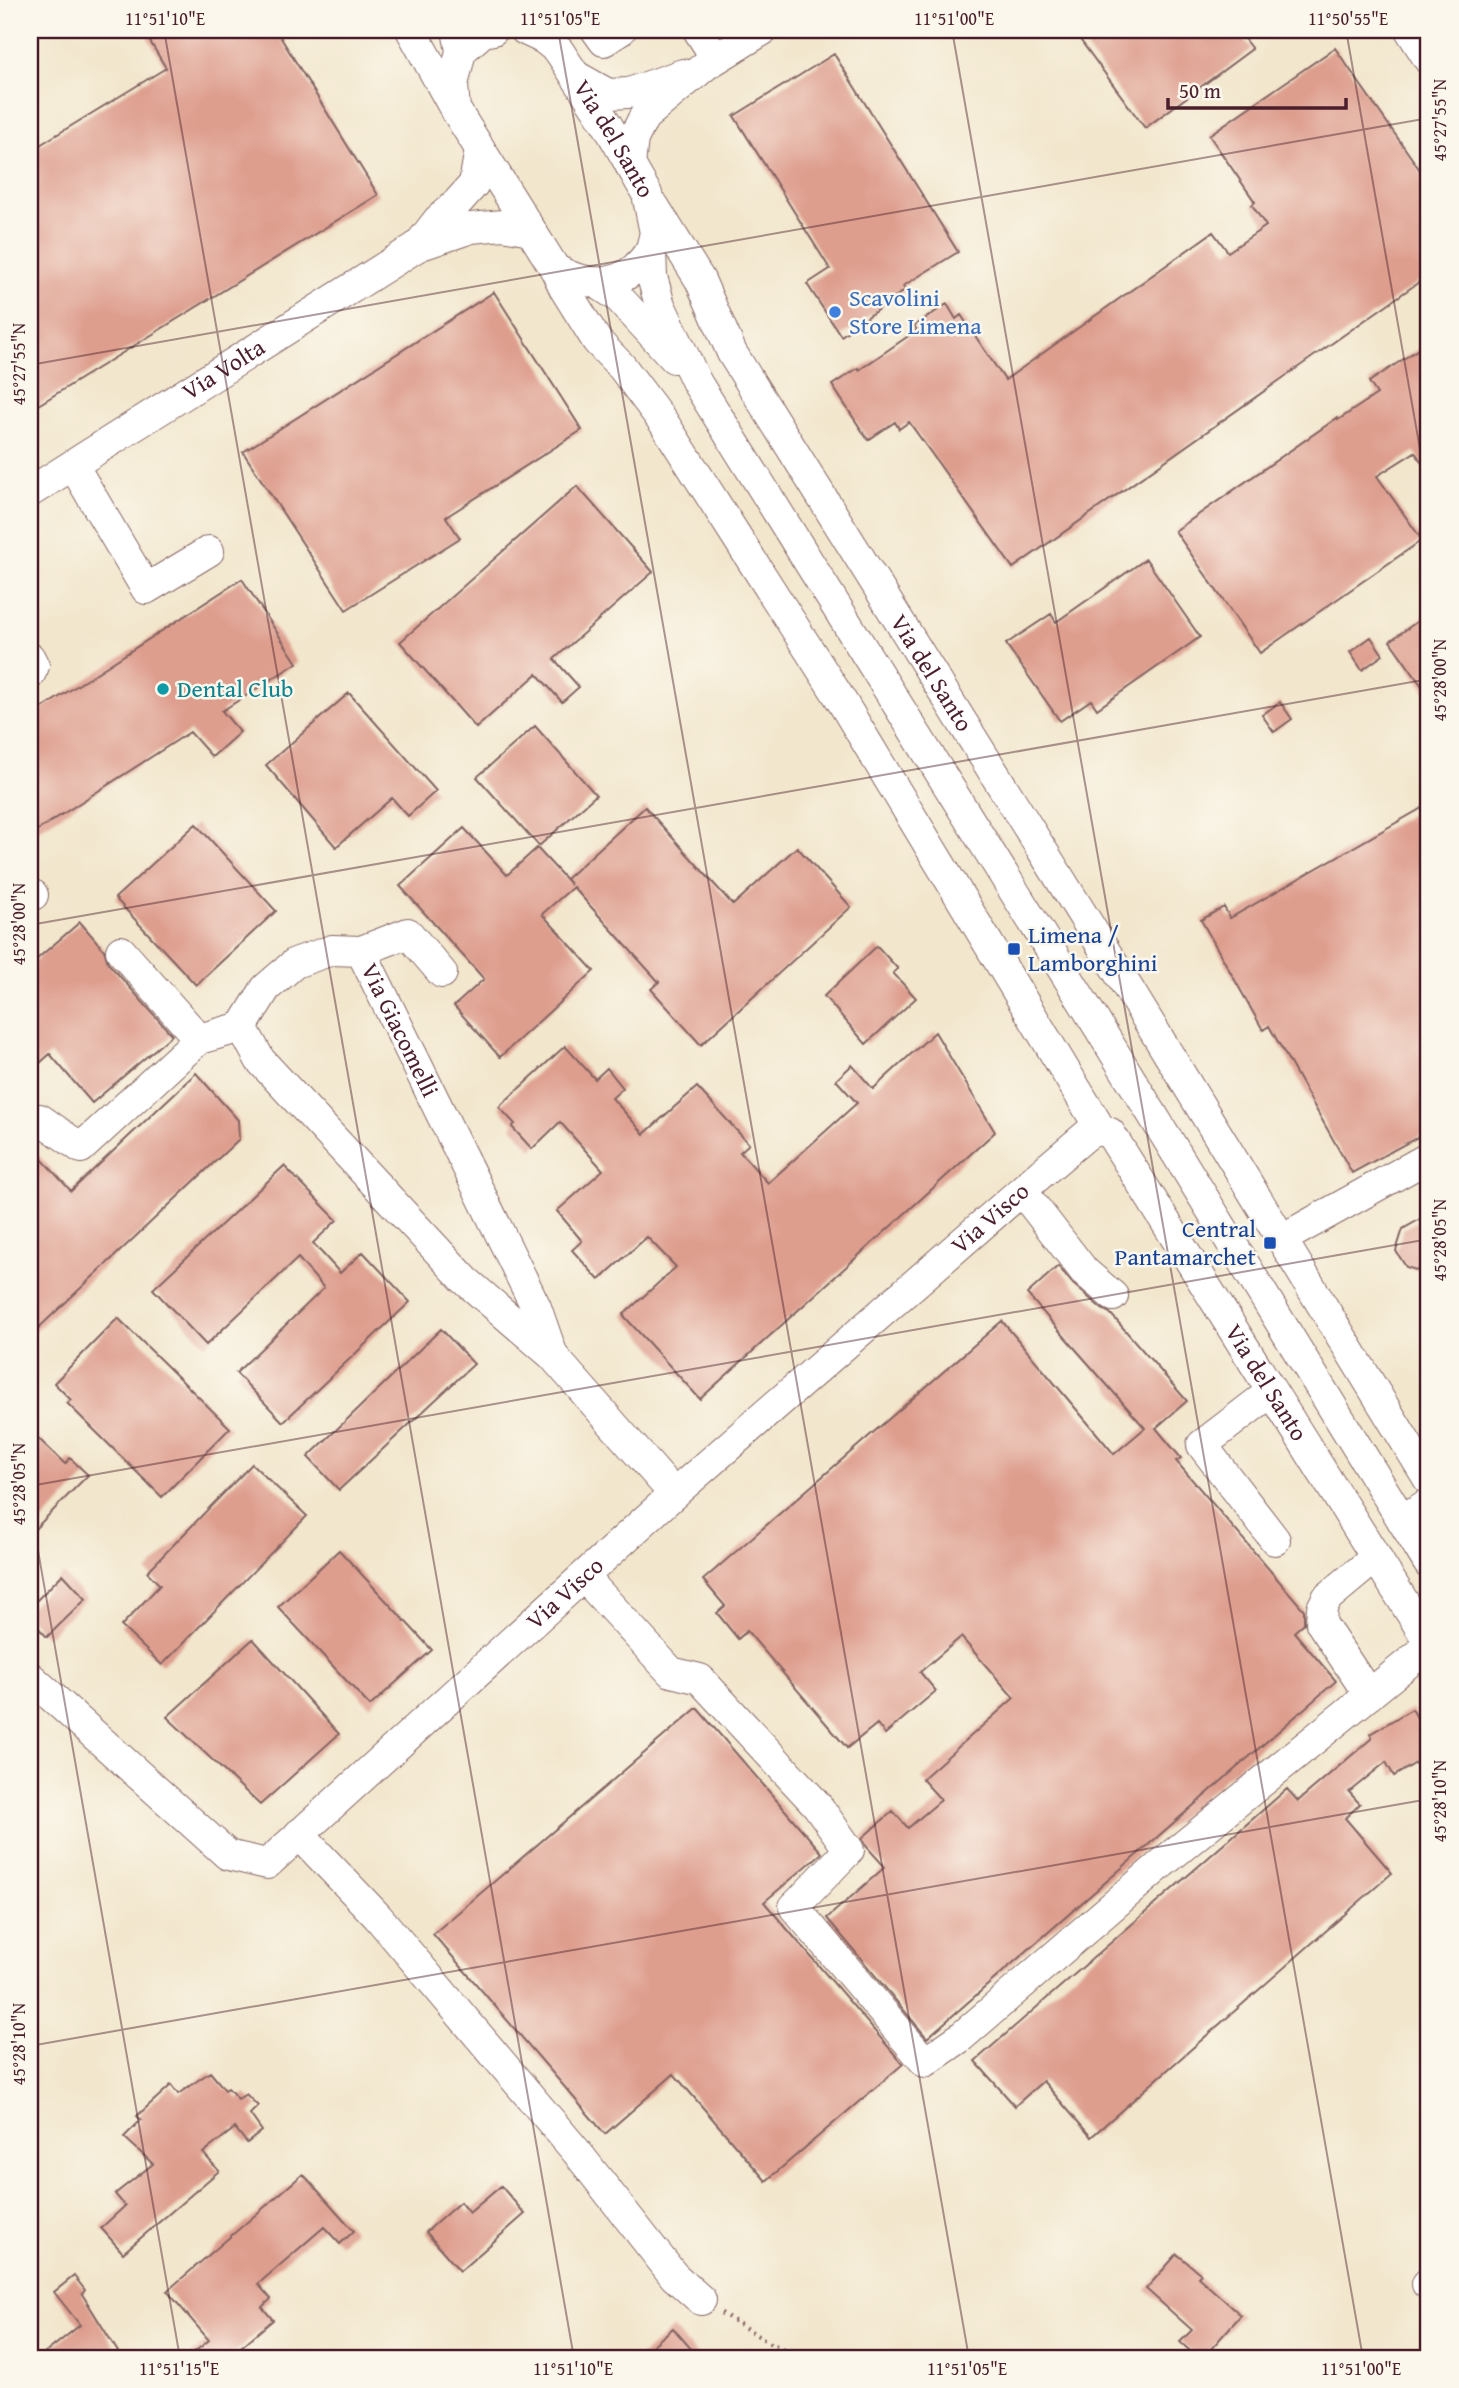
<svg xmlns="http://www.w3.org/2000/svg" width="1459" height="2388" font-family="'Gentium Book Plus',serif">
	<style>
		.building { fill: #de9e8e }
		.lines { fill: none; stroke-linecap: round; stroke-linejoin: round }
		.minor-casing { stroke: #856563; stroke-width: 32 }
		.path { stroke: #856563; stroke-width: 4.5; stroke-dasharray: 2 5; stroke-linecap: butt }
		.minor { stroke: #fff; stroke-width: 30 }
		.ticks { fill: none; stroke: #4a1f2b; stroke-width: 2; stroke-opacity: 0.45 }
		.shop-dot { fill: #3f7fe0; stroke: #fbf7ec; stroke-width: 2.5 }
		.culture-dot { fill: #0f9aa8; stroke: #fbf7ec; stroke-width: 2.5 }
		.transit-dot { fill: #1a4fb4; stroke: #fbf7ec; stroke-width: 2.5 }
		.labels { text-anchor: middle; stroke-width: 5; stroke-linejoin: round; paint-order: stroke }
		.street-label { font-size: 24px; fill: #4a1f2b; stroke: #fbf7ec }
		.shop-label { font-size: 24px; fill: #366cbe; stroke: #fbf7ec; text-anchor: start }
		.culture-label { font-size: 24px; fill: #0d838f; stroke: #fbf7ec; text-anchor: start }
		.transit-label { font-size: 24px; fill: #164399; stroke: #fbf7ec; text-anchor: start }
		.neatline { fill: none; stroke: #4a1f2b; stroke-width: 2.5 }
		.ticks-label { font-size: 18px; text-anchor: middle; fill: #4a1f2b }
	</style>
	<rect width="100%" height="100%" fill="#fbf7ec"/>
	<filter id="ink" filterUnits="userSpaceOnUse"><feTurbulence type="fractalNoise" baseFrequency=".0143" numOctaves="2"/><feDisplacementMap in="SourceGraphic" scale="14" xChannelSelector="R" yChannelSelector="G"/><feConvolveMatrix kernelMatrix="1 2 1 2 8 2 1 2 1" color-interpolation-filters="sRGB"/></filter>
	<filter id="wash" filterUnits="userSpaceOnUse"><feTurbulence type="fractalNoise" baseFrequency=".00686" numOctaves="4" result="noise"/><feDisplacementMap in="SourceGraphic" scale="28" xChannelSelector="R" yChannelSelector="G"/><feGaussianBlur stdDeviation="1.57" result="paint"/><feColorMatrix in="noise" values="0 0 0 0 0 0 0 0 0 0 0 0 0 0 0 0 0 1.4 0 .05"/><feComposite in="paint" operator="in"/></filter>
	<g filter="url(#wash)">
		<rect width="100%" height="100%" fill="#f2e6cc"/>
		<g id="blocks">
			<!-- building -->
			<path class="building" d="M143,30H276L378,195L30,410V151L166,68Z
				M1073,30H1237L1252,49L1145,128Z
				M1335,48L1429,183V275L1013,568L909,422L899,429L895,422L868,440L832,385L858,368L859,370L917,330L914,326L947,304L956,319L961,315L1005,380L1213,232L1228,252L1266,226L1252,205L1255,202L1209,135Z
				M834,54L958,252L903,286L905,290L841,336L807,284L830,269L734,116Z
				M494,292L582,430L446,517L460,538L346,610L243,452Z
				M1429,342V474L1415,452L1377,476L1422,540L1260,653L1175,531L1337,418L1338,420L1377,394L1369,382Z
				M577,486L653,572L554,659L579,687L562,702L537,674L476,728L400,642Z
				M1146,559L1200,637L1097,709L1091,700L1060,721L1006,644L1051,614L1056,622Z
				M242,579L297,663L222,711L240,732L212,757L190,732L30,835V716Z
				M1429,613V696L1390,641Z
				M1371,637L1383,655L1362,670L1350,652Z
				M349,693L436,791L408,816L392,798L336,847L266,765Z
				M1280,702L1292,719L1274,732L1262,715Z
				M535,726L596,795L539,846L477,777Z
				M1429,804V1131L1352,1173L1269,1026L1263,1030L1201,920L1224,907L1230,918Z
				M645,807L733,905L797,847L851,907L701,1045L651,989L659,982L573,887L542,914L594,971L500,1057L454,1006L484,979L400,886L464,828L507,875L537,848L571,885L566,879Z
				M196,824L276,911L196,985L115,898Z
				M80,922L104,950L108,963L172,1035L92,1103L50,1054L30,1072V965Z
				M877,946L898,969L893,973L916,998L866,1044L824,996Z
				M935,1032L995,1132L700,1399L623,1315L676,1267L647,1237L599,1280L572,1250L582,1241L557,1211L603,1170L560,1122L532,1149L512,1127L515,1124L499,1107L565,1046L595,1079L607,1068L623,1088L612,1098L644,1134L697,1087L749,1144L740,1152L768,1183L857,1103L836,1080L852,1065L873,1089Z
				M196,1073L238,1120L239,1139L30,1336V1146L71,1191Z
				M284,1166L337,1220L313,1243L340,1273L363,1252L410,1302L283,1422L236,1373L324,1288L298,1258L206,1345L153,1289Z
				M1429,1214V1274L1406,1267L1396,1251L1403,1229Z
				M1058,1266L1073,1284L1102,1309L1110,1313L1187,1401L1156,1428L1181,1458L1176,1461L1304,1610V1623L1294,1632L1336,1681L927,2038L827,1918L885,1867L866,1846L862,1838L893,1811L908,1828L941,1800L922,1779L1014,1698L961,1637L920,1672L936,1691L885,1734L877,1724L847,1748L747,1631L738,1639L717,1613L725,1606L703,1580L1002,1321L1114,1454L1145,1428L1027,1294Z
				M118,1318L230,1428L162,1497L67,1403L71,1400L54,1383Z
				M441,1329L474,1364L339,1490L308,1457Z
				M39,1439L65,1464L70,1458L88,1475L30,1534V1449Z
				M252,1464L307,1516L162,1665L121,1626L160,1585L147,1572Z
				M339,1550L432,1650L370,1706L278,1607Z
				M63,1574L86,1599L47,1637L30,1619V1607Z
				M253,1639L339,1734L260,1805L167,1717Z
				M697,1708L822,1853L764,1902L903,2064L766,2181L674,2074L605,2134L433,1934Z
				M1412,1709L1429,1738V1755L1394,1776L1386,1762L1349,1792L1360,1804L1345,1818L1392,1873L1091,2137L1043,2081L1015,2106L975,2061L1287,1789L1298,1801L1372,1738L1370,1734Z
				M210,2072L225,2090L228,2088L238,2099L246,2094L258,2106L250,2114L262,2131L247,2143L235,2128L203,2153L219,2171L123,2253L101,2228L125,2206L115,2194L153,2164L124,2137L141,2120L137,2116L171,2085L178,2094Z
				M303,2174L354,2231L340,2244L324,2227L258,2284L271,2299L262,2307L273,2320L228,2358H187L209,2340L167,2291Z
				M501,2186L525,2214L460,2271L426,2232L460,2202L469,2213Z
				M1177,2254L1201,2274L1198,2277L1241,2315L1203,2358H1198L1180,2342L1192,2330L1146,2289Z
				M74,2276L85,2290L82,2294L118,2352L108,2358H39L80,2325L54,2292Z
				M673,2328L699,2358H638Z"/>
		</g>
	</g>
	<g filter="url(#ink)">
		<use href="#blocks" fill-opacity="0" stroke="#856563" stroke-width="2"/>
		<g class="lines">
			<defs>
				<g id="minor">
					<path d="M411,30L453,106"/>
					<path d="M457,30L461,51L453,85L455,109L555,269C592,290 627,288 651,249"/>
					<path id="s1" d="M525,30L544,39L559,51L608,126L647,194L655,233L651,249L652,277L660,305L697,383L1093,1018L1429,1564"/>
					<path d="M596,30L604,41L621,30"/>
					<path d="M698,30L716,58"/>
					<path d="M1410,30L1429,60"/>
					<path d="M461,51L483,32L493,30"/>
					<path d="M576,76L608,94L629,93L683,74"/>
					<path d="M630,165L633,139L644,117L706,65L763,30"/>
					<path id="s2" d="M654,206L700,280L732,353L1120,975L1429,1480"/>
					<path d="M418,246L438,220L457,203L474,184L480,149"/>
					<path d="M555,269L564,288L597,341L622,367L664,423L841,700L1101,1130"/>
					<path d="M597,283L618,297L674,358"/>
					<path d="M73,465L146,589L209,551"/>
					<path id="s3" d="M30,492L418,246L471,228L503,225L531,230"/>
					<path d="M30,658L34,666L30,674"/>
					<path d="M30,897L33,895"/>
					<path d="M121,951L199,1039"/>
					<path d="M361,951L408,933L442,973"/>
					<path d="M30,1122L40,1119L81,1148L199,1039L242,1027"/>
					<path id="s4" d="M1101,1130L1110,1133L1429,1642"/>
					<path d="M1022,1191L1084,1271L1113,1296"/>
					<path d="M1282,1239L1429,1157"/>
					<path id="s5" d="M553,1356L465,1280L260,1060L242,1027L266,988L295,963L332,950L361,951L536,1307L553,1356L674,1494"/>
					<path d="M1271,1392L1202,1445L1275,1540"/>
					<path d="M1402,1520L1429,1503"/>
					<path d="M584,1577L671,1672L700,1679L817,1805L849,1850L794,1907L925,2062L961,2037L1166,1860L1429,1646"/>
					<path id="s6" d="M30,1677L228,1855L267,1864L674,1494L1044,1171L1089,1133L1101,1130"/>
					<path d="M1369,1695L1321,1623L1322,1608L1327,1598L1376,1557"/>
					<path d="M299,1834L378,1917L576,2151L674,2276L701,2300"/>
					<path d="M1427,2284L1429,2282"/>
				</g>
			</defs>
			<!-- minor casing -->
			<use href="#minor" class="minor-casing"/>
			<!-- path -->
			<path class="path" d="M721,2313L770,2343L803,2358"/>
			<!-- minor -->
			<use href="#minor" class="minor"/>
		</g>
	</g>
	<!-- ticks -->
	<path class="ticks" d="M164,30L574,2358M558,30L969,2358M952,30L1363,2358M1346,30L1429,500M30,365L1429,118M30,925L1429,679M30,1486L1429,1239M30,1505L180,2358M30,2046L1429,1799"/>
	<!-- markers -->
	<circle class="shop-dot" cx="835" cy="312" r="7"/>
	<circle class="culture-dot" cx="163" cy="689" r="7"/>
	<g class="transit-dot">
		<rect x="1007" y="942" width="14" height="14" rx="3.5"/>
		<rect x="1263" y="1236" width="14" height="14" rx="3.5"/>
	</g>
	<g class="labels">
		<!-- street labels -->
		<g class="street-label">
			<text dy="8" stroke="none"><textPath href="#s1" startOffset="144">Via del Santo</textPath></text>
			<text dy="8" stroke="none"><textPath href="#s3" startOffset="229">Via Volta</textPath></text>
			<text dy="8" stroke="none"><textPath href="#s2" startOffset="544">Via del Santo</textPath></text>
			<text dy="8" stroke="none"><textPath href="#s5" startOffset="695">Via Giacomelli</textPath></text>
			<text dy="8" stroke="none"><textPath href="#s6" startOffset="1276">Via Visco</textPath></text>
			<text dy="8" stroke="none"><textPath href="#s4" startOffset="304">Via del Santo</textPath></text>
			<text dy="8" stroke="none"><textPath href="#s6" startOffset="709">Via Visco</textPath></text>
		</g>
		<!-- shop labels -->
		<g class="shop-label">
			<text x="849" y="306">Scavolini<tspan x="849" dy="28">Store Limena</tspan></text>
		</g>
		<!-- culture labels -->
		<g class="culture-label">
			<text x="177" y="697">Dental Club</text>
		</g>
		<!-- transit labels -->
		<g class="transit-label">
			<text x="1028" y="943">Limena /<tspan x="1028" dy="28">Lamborghini</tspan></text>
			<text x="1256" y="1237" text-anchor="end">Central<tspan x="1256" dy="28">Pantamarchet</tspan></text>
		</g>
	</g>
	<!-- margin -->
	<rect width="1459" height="2388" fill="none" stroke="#fbf7ec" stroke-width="77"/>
	<!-- scale -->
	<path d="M1168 98v10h178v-10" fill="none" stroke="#4a1f2b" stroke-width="3.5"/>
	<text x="1179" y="98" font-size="21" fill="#4a1f2b" stroke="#fbf7ec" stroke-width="5" paint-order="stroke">50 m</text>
	<rect x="38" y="38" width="1382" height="2312" class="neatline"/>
	<g class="ticks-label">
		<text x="165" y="25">11°51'10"E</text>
		<text x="560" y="25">11°51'05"E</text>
		<text x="954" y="25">11°51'00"E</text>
		<text x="1348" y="25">11°50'55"E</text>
		<text transform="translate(1440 120) rotate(-90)" y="6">45°27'55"N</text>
		<text transform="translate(19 364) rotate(-90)" y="6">45°27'55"N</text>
		<text transform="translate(1440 680) rotate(-90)" y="6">45°28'00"N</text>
		<text transform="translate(19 924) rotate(-90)" y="6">45°28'00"N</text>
		<text transform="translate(1440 1240) rotate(-90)" y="6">45°28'05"N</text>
		<text transform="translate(19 1484) rotate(-90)" y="6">45°28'05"N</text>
		<text transform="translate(1440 1801) rotate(-90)" y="6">45°28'10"N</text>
		<text transform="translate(19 2044) rotate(-90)" y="6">45°28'10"N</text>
		<text x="179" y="2375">11°51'15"E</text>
		<text x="573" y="2375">11°51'10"E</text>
		<text x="967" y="2375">11°51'05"E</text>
		<text x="1361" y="2375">11°51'00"E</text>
	</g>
</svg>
